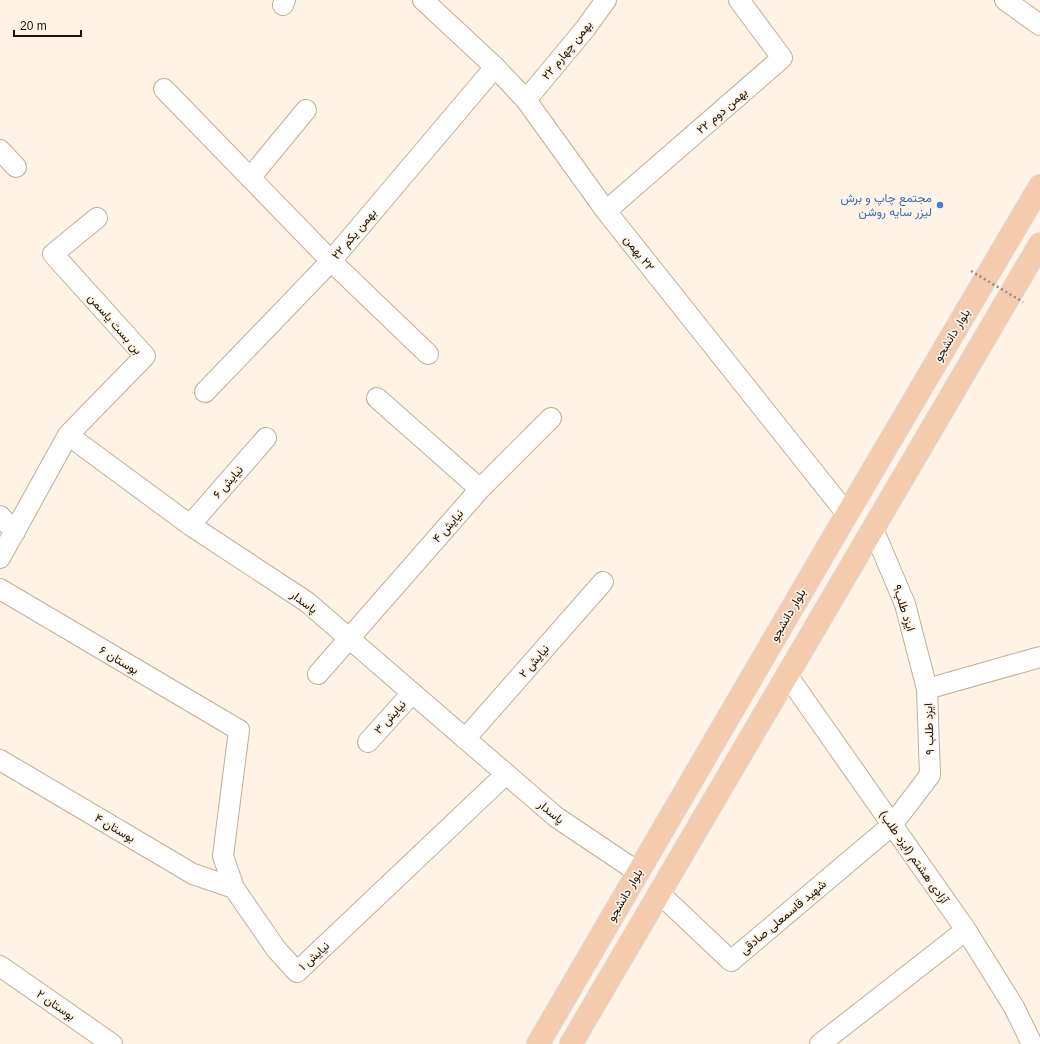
<svg xmlns="http://www.w3.org/2000/svg" width="1040" height="1044" font-family="Arial,Vazirmatn,sans-serif">
	<style>
		.lines { fill: none; stroke-linecap: round; stroke-linejoin: round }
		.minor-casing { stroke: #c0ae98; stroke-width: 22 }
		.primary-casing { stroke: #dad9d8; stroke-width: 24 }
		.minor { stroke: #fff; stroke-width: 20 }
		.primary { stroke: #f4cbac; stroke-width: 22 }
		.path-bridge { stroke: #938a7f; stroke-width: 2.5; stroke-dasharray: 2 3; stroke-linecap: butt }
		.shop-dot { fill: #3f7fe0; stroke: #fff3e5; stroke-width: 1.5 }
		.labels { text-anchor: middle; stroke-width: 3.5; stroke-linejoin: round; paint-order: stroke }
		.street-label { font-size: 12px; fill: #1a130b; stroke: #fff3e5 }
		.shop-label { font-size: 12px; fill: #366cbe; stroke: #fff3e5; text-anchor: end }
	</style>
	<rect width="100%" height="100%" fill="#fff3e5"/>
	<g class="lines">
		<defs>
			<path id="minor" d="M423,0L495,67L526,100L606,211L847,514
				M1005,0L1040,25
				M283,5L285,0
				M164,89L331,261L428,354
				M526,100L585,29L606,0
				M0,150L16,167
				M250,178L306,110
				M606,211L782,58L739,0
				M205,392L331,261L495,67
				M377,398L480,489
				M68,435L190,525L307,602L556,817L638,872
				M0,516L15,532
				M190,525L266,438
				M873,529L905,604L927,689
				M0,558L68,435L145,356L53,254L97,218
				M0,589L239,730L223,856L234,888L276,949L297,972L506,774
				M318,674L480,489L551,418
				M787,675L966,930L1014,1007L1032,1044
				M465,739L603,582
				M368,742L412,693
				M0,760L193,874L234,888
				M659,893L731,961L892,825L930,775L927,689L1040,657
				M0,966L112,1044
				M820,1044L966,930"/>
			<path id="primary" d="M538,1044L847,514L1040,186
				M571,1044L1040,244"/>
		</defs>
		<!-- minor casing -->
		<use href="#minor" class="minor-casing"/>
		<!-- primary casing -->
		<use href="#primary" class="primary-casing"/>
		<!-- minor -->
		<use href="#minor" class="minor"/>
		<!-- primary -->
		<use href="#primary" class="primary"/>
		<!-- path-bridge -->
		<path class="path-bridge" d="M971,271L1023,302"/>
	</g>
	<!-- markers -->
	<circle class="shop-dot" cx="940" cy="205" r="4"/>
	<g class="labels">
		<!-- street labels -->
		<g class="street-label">
			<text transform="translate(567 50) rotate(-51)" y="4">۲۲ بهمن چهارم</text>
			<text transform="translate(722 111) rotate(-41)" y="4">۲۲ بهمن دوم</text>
			<text transform="translate(354 234) rotate(-50)" y="4">۲۲ بهمن یکم</text>
			<text transform="translate(639 253) rotate(52)" y="4">٢٢ بهمن</text>
			<text transform="translate(115 324) rotate(49)" y="4">بن بست یاسمن</text>
			<text transform="translate(952 335) rotate(-59)" y="4">بلوار دانشجو</text>
			<text transform="translate(228 482) rotate(-49)" y="4">نیایش ۶</text>
			<text transform="translate(448 526) rotate(-49)" y="4">نیایش ۴</text>
			<text transform="translate(304 602) rotate(37)" y="4">پاسدار</text>
			<text transform="translate(904 608) rotate(72)" y="4">ایزد طلب۹</text>
			<text transform="translate(788 615) rotate(-60)" y="4">بلوار دانشجو</text>
			<text transform="translate(119 660) rotate(31)" y="4">بوستان ۶</text>
			<text transform="translate(534 661) rotate(-49)" y="4">نیایش ۲</text>
			<text transform="translate(390 717) rotate(-48)" y="4">نیایش ۳</text>
			<text transform="translate(929 729) rotate(-92)" y="4">ایزد طلب ۹</text>
			<text transform="translate(551 812) rotate(39)" y="4">پاسدار</text>
			<text transform="translate(115 828) rotate(30)" y="4">بوستان ۴</text>
			<text transform="translate(914 857) rotate(55)" y="4">آزادی هشتم (ایزد طلب)</text>
			<text transform="translate(625 895) rotate(-60)" y="4">بلوار دانشجو</text>
			<text transform="translate(783 917) rotate(-40)" y="4">شهید قاسمعلی صادقی</text>
			<text transform="translate(314 956) rotate(-42)" y="4">نیایش ۱</text>
			<text transform="translate(56 1005) rotate(35)" y="4">بوستان ۲</text>
		</g>
		<!-- shop labels -->
		<g class="shop-label">
			<text x="932" y="202">مجتمع چاپ و برش<tspan x="932" dy="14">لیزر سایه روشن</tspan></text>
		</g>
	</g>
	<!-- scale -->
	<path d="M14 30v6h67v-6" fill="none" stroke="#1a130b" stroke-width="2"/>
	<text x="20" y="30" font-size="12" fill="#1a130b" stroke="#fff3e5" stroke-width="3" paint-order="stroke">20 m</text>
</svg>
